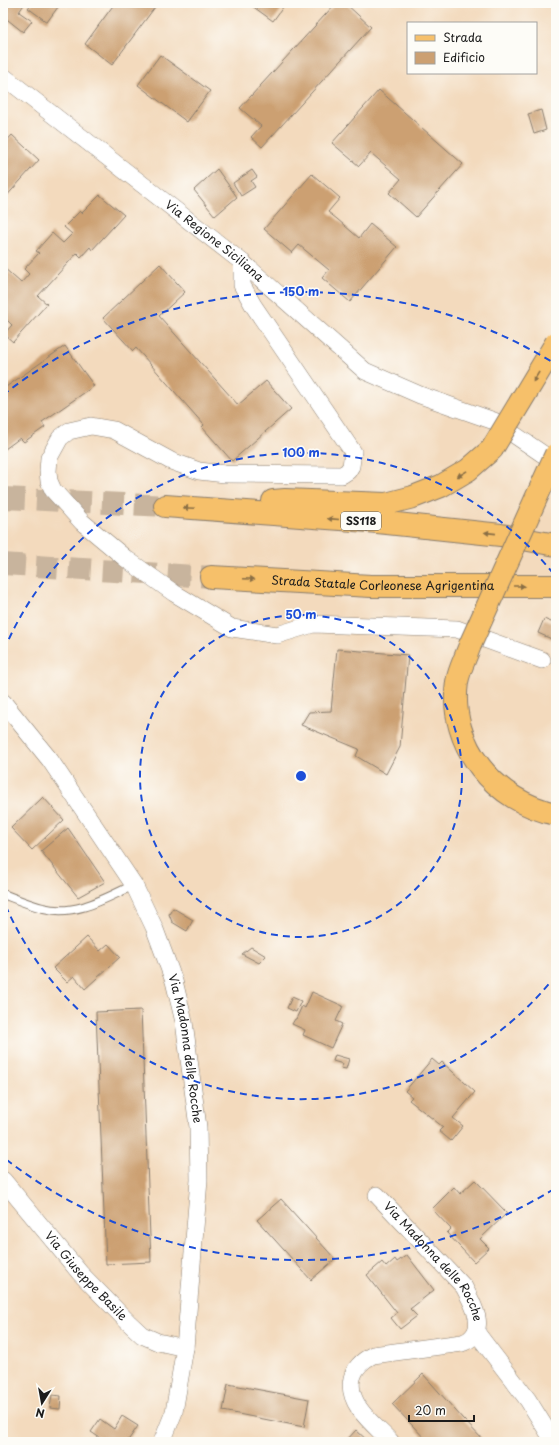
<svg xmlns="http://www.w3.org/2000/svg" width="559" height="1445" font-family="'Playpen Sans',sans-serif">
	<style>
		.building { fill: #cca072 }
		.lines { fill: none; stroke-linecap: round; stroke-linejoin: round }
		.primary-tunnel { stroke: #c8b49d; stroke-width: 22; stroke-dasharray: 22 11; stroke-linecap: butt }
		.service-casing { stroke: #887b6c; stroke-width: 10 }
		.minor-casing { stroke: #887b6c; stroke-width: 18 }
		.primary-casing { stroke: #887b6c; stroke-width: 24 }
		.service { stroke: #fff; stroke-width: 8 }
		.minor { stroke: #fff; stroke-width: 17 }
		.primary { stroke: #f6c06b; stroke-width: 22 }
		.primary-bridge-casing { stroke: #887b6c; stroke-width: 24; stroke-linecap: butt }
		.primary-bridge { stroke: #f6c06b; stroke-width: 22 }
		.oneway { fill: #896e44 }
		.ring { fill: none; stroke: #1d4ed8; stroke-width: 2; stroke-dasharray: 7 5 }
		.labels { text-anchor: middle; stroke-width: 3; stroke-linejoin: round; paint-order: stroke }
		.shield { fill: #fdfcf7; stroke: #605f5e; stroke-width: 1 }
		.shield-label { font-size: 11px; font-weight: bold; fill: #1c1c1c }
		.street-label { font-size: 12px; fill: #1c1c1c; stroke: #fdfcf7 }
		.centre { fill: #1d4ed8; stroke: #fdfcf7; stroke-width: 2 }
		.ring-label { font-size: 12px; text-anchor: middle; font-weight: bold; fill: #1d4ed8; stroke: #fdfcf7; stroke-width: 3; stroke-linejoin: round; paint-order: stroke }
	</style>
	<rect width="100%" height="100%" fill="#fdfcf7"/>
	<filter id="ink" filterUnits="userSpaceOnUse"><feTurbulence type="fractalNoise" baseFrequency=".025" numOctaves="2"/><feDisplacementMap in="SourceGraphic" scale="8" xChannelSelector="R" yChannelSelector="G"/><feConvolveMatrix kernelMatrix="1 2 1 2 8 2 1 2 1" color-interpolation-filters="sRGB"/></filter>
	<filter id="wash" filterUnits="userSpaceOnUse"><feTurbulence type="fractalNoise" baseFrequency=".012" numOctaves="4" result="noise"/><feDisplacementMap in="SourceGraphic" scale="16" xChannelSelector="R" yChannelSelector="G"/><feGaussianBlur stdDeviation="0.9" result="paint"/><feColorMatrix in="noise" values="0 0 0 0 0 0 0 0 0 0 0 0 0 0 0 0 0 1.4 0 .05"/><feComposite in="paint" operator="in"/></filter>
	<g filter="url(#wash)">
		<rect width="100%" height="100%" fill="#f3dabd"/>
		<g id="blocks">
			<!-- building -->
			<path class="building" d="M3,3H25L19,12L32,21L23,32L3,16Z
				M32,3H61L47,22L28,8Z
				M115,3H158L112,65L85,44Z
				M248,3H286L273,21Z
				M336,3H345L371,27L262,147L251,137L261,126L240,108Z
				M160,55L210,91L187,122L138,85Z
				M379,90L463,164L416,217L389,193L401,179L371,153L359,166L332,143Z
				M541,110L546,130L534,134L528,114Z
				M12,135L39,160L3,200V145Z
				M217,169L237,197L215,216L194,190Z
				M252,170L257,177L251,181L255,187L241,196L233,183Z
				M312,174L340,198L328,212L337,219L359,238L370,224L397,247L350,302L322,278L329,270L299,245L292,253L264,229Z
				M100,195L124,215L92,250L90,247L81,257L77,253L38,296L47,304L13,342L4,334L12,325L3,316V267L21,283L29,274L24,269L39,253L36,251L52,233L63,243L72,234L64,227L80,211L82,213Z
				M160,264L185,292L159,316L232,398L238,405L266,381L291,409L232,461L202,427L204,425L136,348L133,351L103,318Z
				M65,346L94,386L42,422L45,427L24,442L20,438L5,449L3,447V389Z
				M544,619L556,624V641L538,633Z
				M337,649L408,655L400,747L386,774L356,756L359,749L301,725L309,712L331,711Z
				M43,797L64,820L32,850L11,828Z
				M68,828L105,882L78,897L41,851Z
				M173,908L193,920L187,931L172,922L169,914Z
				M87,937L100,951L108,944L120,957L85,989L74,976L67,982L53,968Z
				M251,947L266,956L259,963L242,954Z
				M312,992L343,1006L336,1021L342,1024L331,1048L303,1035L305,1030L292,1024L295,1019H296L302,1006L305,1008Z
				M292,997L301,1001L296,1012L287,1008Z
				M141,1010L151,1262L106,1264L96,1012Z
				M335,1055L349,1059L346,1069L341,1068L343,1064L333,1061Z
				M432,1059L439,1065L442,1062L475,1092L453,1118L463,1126L451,1141L439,1131L443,1127L409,1100L412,1097L405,1091Z
				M475,1180L507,1213L480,1239L489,1248L474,1262L447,1233L451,1229L432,1209L454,1187L460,1194Z
				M281,1199L335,1259L311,1280L257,1220Z
				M407,1255L434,1290L410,1309L417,1316L400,1329L391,1318L397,1313L367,1275L382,1262L386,1267L395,1259L397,1262Z
				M423,1374L463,1419L485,1442H428L392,1404Z
				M228,1384L309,1399L304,1427L223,1411Z
				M52,1395L61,1396L60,1409L50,1408Z
				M122,1416L138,1426L127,1442H106L91,1432L100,1419L114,1429Z
				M356,1430L369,1442H345Z"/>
		</g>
	</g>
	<g filter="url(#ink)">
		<use href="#blocks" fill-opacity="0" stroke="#887b6c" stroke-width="1"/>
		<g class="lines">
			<!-- primary-tunnel -->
			<path class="primary-tunnel" d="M3,498L165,506
				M3,564L211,577"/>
			<defs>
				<path id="service" d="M3,894C16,899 30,905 43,908C75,917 106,898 134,885"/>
				<g id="minor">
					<path id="s1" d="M3,76L242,262L365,371L420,395L494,421L556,463"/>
					<path d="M242,262V285L253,305L353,452L351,466L348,471L342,475L225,474L199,471L171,461L114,430L91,426L69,431L60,438L49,458L48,471L49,481L53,490L82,522L125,558L174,593L232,628L277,635L313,624L457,629L542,660"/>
					<path id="s2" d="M3,702L50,760L134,885L154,927L174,981L184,1022L198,1127L199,1180L185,1348L174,1412L162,1442"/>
					<path id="s3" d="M3,1180L80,1273L128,1322L142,1335L158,1342L185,1348"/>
					<path id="s4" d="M377,1195L464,1287C471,1301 487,1326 470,1339C468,1341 464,1342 462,1343L373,1355C363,1360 355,1367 352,1378C346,1405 375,1425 391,1442"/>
					<path d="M476,1332L528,1400L551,1437"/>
				</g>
				<g id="primary">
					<path d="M273,501L285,500L386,504L413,497L441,486L468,470L492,449"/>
					<path d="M165,506L368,521L501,535L556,545"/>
					<path id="s5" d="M211,577L371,586H556"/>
					<path d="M470,645C466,657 459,670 457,682C448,746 496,802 556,814"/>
				</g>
			</defs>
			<!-- service casing -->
			<use href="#service" class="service-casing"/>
			<!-- minor casing -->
			<use href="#minor" class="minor-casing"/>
			<!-- primary casing -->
			<use href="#primary" class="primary-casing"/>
			<!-- service -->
			<use href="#service" class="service"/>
			<!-- minor -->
			<use href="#minor" class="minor"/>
			<!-- primary -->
			<use href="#primary" class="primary"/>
			<defs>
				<path id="primary-bridge" d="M492,449L556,343
					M470,645L556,454"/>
			</defs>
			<!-- primary-bridge casing -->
			<use href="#primary-bridge" class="primary-bridge-casing"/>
			<!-- primary-bridge -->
			<use href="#primary-bridge" class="primary-bridge"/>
		</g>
		<!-- one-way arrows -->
		<defs><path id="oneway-solid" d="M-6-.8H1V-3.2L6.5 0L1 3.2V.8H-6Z"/></defs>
		<g class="oneway">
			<use href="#oneway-solid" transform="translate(536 377) rotate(121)"/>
			<use href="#oneway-solid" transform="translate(462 474) rotate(149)"/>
			<use href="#oneway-solid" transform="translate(189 508) rotate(-177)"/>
			<use href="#oneway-solid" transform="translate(333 519) rotate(-175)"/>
			<use href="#oneway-solid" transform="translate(490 533) rotate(-174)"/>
			<use href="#oneway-solid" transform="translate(249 579) rotate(3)"/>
			<use href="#oneway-solid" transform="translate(519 586)"/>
		</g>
	</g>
	<!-- distance rings -->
	<g class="ring">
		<circle cx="301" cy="776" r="161"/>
		<path d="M556 975A323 323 0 0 1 4 902M4 650A323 323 0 0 1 556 577"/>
		<path d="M554 1189A484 484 0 0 1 3 1157M3 395A484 484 0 0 1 554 363"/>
	</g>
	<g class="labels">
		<!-- shield labels -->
		<rect class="shield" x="341" y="512" width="40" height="18" rx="3"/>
		<g class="shield-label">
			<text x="361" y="525">SS118</text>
		</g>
		<!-- street labels -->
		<g class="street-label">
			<text dy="4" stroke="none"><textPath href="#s1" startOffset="268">Via Regione Siciliana</textPath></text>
			<text dy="4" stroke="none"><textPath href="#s5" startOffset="172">Strada Statale Corleonese Agrigentina</textPath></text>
			<text dy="4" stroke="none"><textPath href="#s2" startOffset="398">Via Madonna delle Rocche</textPath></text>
			<text dy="4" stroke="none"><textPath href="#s4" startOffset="88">Via Madonna delle Rocche</textPath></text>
			<text dy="4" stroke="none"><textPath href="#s3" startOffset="127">Via Giuseppe Basile</textPath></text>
		</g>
	</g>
	<circle cx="301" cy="776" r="6" class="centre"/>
	<g class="ring-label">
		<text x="301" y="296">150 m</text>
		<text x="301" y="457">100 m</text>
		<text x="301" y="619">50 m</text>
	</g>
	<!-- margin -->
	<rect width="559" height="1445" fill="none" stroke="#fdfcf7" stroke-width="16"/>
	<!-- legend -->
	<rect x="407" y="22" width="130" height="52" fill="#fdfcf7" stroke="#a3a29f"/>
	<rect x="415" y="35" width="20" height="6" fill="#f6c06b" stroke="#a3a29f"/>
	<text x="443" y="42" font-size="12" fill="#1c1c1c">Strada</text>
	<rect x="415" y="52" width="20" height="12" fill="#cca072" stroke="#a3a29f"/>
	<text x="443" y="62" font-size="12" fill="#1c1c1c">Edificio</text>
	<!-- north arrow -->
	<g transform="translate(42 1403) rotate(191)" stroke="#fdfcf7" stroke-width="3" paint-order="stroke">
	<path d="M0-3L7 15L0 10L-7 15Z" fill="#1c1c1c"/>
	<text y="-6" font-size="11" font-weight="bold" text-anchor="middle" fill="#1c1c1c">N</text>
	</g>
	<!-- scale -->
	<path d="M409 1415v6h65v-6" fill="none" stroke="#1c1c1c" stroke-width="2"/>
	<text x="415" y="1415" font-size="12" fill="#1c1c1c" stroke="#fdfcf7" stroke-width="3" paint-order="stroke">20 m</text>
</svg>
